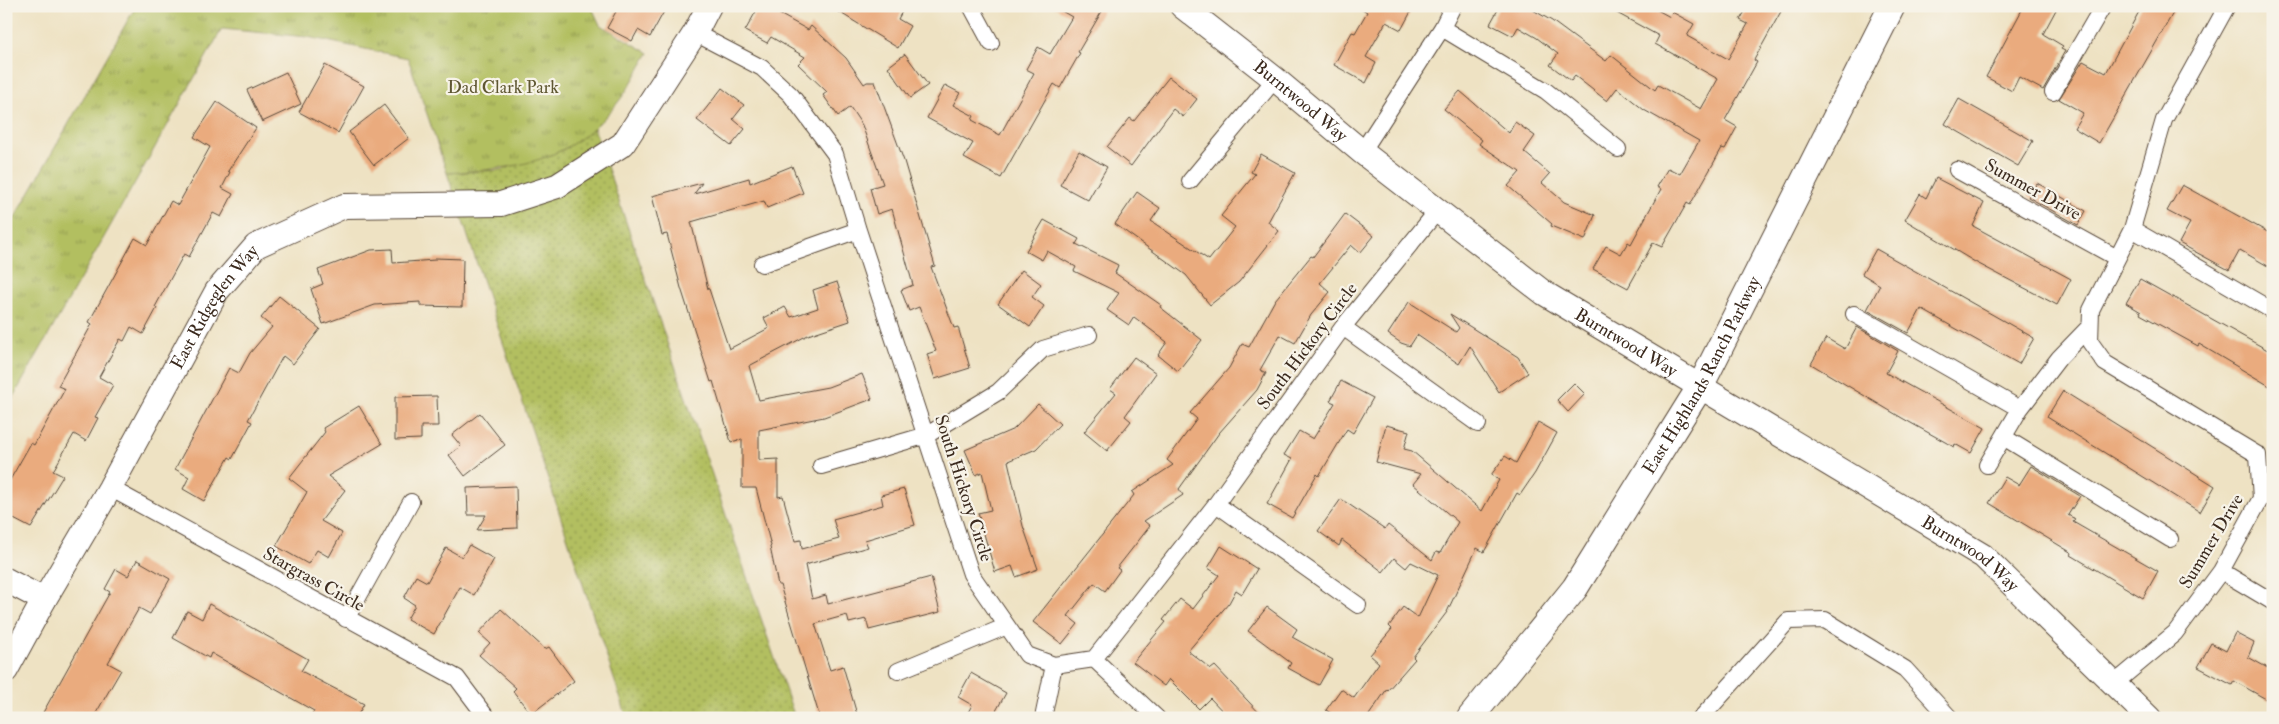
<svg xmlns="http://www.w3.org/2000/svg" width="2279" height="724" font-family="'IM FELL Double Pica',serif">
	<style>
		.grass { fill: url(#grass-dots); stroke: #767440 }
		.park { fill: url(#park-tufts); stroke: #767440 }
		.building { fill: #eaab7e }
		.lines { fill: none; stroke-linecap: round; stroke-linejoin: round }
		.street-casing { stroke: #564637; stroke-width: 18 }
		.secondary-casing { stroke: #564637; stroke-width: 26 }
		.primary-casing { stroke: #564637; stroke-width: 28 }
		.street { stroke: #fff; stroke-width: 16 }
		.secondary { stroke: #fff; stroke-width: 24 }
		.primary { stroke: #fff; stroke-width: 26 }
		.labels { text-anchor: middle; stroke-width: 4.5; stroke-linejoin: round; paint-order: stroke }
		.park-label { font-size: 18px; fill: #5f5732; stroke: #f7f3e8 }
		.street-label { font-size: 18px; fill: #3b2a1e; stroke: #f7f3e8 }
	</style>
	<defs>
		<pattern id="grass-dots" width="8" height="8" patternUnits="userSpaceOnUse" patternTransform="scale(1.25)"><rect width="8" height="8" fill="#b2bf61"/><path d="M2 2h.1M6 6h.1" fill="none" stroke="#929b4f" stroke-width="1.8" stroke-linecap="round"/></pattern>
		<pattern id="park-tufts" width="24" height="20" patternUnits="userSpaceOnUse" patternTransform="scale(1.25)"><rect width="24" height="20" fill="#b2bf61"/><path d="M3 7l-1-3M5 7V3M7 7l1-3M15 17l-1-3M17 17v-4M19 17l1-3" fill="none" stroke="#929b4f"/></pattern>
	</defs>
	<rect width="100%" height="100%" fill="#f7f3e8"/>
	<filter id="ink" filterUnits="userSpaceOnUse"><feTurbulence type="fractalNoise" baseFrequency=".02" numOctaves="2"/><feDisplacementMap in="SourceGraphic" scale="10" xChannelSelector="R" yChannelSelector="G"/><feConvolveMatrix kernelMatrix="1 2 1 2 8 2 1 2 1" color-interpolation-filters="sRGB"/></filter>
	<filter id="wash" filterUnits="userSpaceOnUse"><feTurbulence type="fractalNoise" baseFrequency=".0096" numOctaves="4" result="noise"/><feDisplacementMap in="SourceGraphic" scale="20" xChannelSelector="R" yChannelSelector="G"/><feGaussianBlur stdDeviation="1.12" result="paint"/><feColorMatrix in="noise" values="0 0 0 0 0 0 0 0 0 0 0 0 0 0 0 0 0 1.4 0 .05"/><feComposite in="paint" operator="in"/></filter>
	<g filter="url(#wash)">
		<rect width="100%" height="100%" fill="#eee2c3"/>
		<!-- grass -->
		<path class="grass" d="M594,128L795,718H627L447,173L500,170L563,150Z"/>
		<!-- park -->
		<path class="park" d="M136,6H595L593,10L600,25L649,53C639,69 630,87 619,101C570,163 520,168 447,173L408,58L308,37L222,29L6,410V233Z"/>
		<g id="blocks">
			<!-- building -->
			<path class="building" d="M619,6H667L650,37L638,30L632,41L607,28Z
				M759,6H765L808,30L811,26L846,58L864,84L867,82H875L904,161L935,266L931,267L954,328L958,327L970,368L935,379L927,354L936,351L919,307L909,311L901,290L913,285L892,209L877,214L870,188L883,184L862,125L850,107L838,116L823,95L827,92L798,64L805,57L771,37L767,43L745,31Z
				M829,6H905L898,19L910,26L898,48Z
				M1053,6H1105L1078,52L1080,53L1060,88L1054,84L1001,178L964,158L973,143L927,118L945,85L960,93L953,105L974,116L972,120L1000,135L1034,73L1026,69L1038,47L1050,54L1072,17Z
				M1358,6H1414L1401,30L1386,22L1366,57L1376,63L1366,83L1334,65L1352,32L1355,33L1367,12Z
				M1500,6H1526L1552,21L1606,61L1611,55L1655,90L1658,85L1701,109L1718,79L1655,44L1659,36L1604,6H1650L1670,17L1672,12L1694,24L1687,36L1728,59L1748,24L1740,20L1748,6H1784L1754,60L1757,62L1725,120L1737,127L1725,149L1722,148L1690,205L1687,203L1662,247L1653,243L1628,288L1593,269L1606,246L1621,254L1628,242L1631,244L1661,189L1657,187L1668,168L1680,174L1699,141L1644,110L1617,88L1607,101L1575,76L1571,81L1550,65L1558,54L1537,38L1518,27L1513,36L1490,24Z
				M2024,6H2058L2043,34L2063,46L2061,49L2065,51L2043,90L2019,77L2012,91L1986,77Z
				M2142,6H2177L2099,143L2074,128L2083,113L2059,99L2083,61L2106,73Z
				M905,54L928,85L910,98L888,67Z
				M325,65L364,86L338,133L299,112Z
				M286,72L301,104L262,122L247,90Z
				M1169,77L1197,99L1183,117L1173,109L1131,166L1107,147L1130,118L1134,121Z
				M722,88L744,105L733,119L745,129L731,146L697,120Z
				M1460,91L1509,133L1515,122L1535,136L1524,152L1550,174L1542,183L1564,202L1595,215L1585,240L1551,226L1552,224L1508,186L1520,172L1479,144L1482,140L1444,109Z
				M1959,99L2033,141L2018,166L1945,124Z
				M217,102L256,128L228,171L230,172L222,188L233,194L221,217L213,213L189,257L184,254L155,307L157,308L143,334L131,327L124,341L120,339L99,377L113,385L95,417L98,418L86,441L74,434L53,471L63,476L31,528L6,515V487L31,443L34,445L65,389L58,386L92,324L89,322L135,238L147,245L171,201L178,205L210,147L194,137Z
				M384,105L409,138L374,165L349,132Z
				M1079,151L1107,167L1088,200L1060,185Z
				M1261,154L1295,173L1268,222L1279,231L1239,282L1210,305L1186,275L1115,224L1137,192L1160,208L1151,221L1209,260L1235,227L1221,216L1255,174L1251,172Z
				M792,166L803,193L767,208L764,201L691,222L708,289H709L729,349L769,328L764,318L785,307L791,317L818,308L813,290L837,282L850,321L808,335L749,366L759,400L828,387L862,374L872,399L824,417L759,430V460L778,459V497L783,496L795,541L801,540L802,549L839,539L833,519L883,505L881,495L904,489L915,525L865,540L868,547L805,565L812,599L826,595L828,604L931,577L940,612L869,630L866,619L849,623L847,615L815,624L830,670L843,666L858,718H820L780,585H778L770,547L771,546L756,488H742V439L731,442L713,381L711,382L681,288L667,234L662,235L652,196L702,183L694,194L749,178L750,183Z
				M1936,178L1984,203L1973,226L2071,279L2057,305L1975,262L1905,220L1920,194L1926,198Z
				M2037,183L2086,211L2078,225L2028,197Z
				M2182,185L2273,235V269L2240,250L2229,270L2179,243L2190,223L2167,211Z
				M1345,214L1374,236L1360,253L1351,245L1320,283L1330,292L1311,315L1295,343L1280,335L1260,370L1266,373L1257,390L1219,433L1179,489L1183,495L1144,521L1150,526L1117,568L1120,570L1105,591L1094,583L1068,616L1078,624L1062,644L1033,622L1134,495L1132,492L1173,465L1167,460L1197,419L1190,413L1229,368L1242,344L1249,347L1275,300L1311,256L1313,257Z
				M1044,220L1079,239L1076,244L1118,265L1115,273L1161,305L1160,307L1202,340L1178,371L1158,355L1167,342L1134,317L1129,325L1107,310L1119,293L1074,271L1076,267L1047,251L1042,260L1026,251Z
				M392,249L393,263L435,260V258L463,259L462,307L420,306V302L375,305L323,324L311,289L323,284L318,270L371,250Z
				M1876,249L2034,338L2019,364L1921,309L1908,333L1867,310L1880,285L1862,274Z
				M1022,270L1041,284L1032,297L1044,306L1030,327L998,304Z
				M2140,279L2273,353V388L2199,344L2198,346L2140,314L2141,312L2126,303Z
				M279,296L320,329L293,364L283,356L248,420L252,422L232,459L229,457L204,501L183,489L189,477L175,469L229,368L239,373L250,353L272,327L261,318Z
				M1409,302L1456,332L1459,328L1450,314L1518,357L1528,373L1499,392L1470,346L1459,364L1417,335L1410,346L1401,343L1388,334Z
				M1857,327L1898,351L1886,373L1985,428L1971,453L1955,444L1954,447L1902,418L1811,364L1826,338L1845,349Z
				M1134,357L1156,373L1125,416L1131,421L1107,451L1084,432L1116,393L1110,389Z
				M1341,381L1373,398L1353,433L1347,429L1319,476L1317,474L1292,518L1267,504L1292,459L1284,455L1299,431L1313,439L1335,403L1330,401Z
				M1574,383L1585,394L1568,412L1557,400Z
				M2063,391L2215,486L2200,512L2047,417Z
				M437,396L438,426H421V439L395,440V397Z
				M1038,404L1060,424L1036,449L1008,461L1023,526L1038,569L1016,577L1012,566L995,572L978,513L991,510L982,472L976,475L965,450L1014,429Z
				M359,406L382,444L328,476L345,490L321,521L342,533L329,557L317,550L308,564L276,546L307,492L289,478L325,432L323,428Z
				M480,413L505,445L465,476L449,455L461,446L452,435Z
				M1538,422L1557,433L1535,473L1520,495L1517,493L1484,552L1477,548L1447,612L1413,657L1415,659L1388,690L1387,689L1367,718H1338L1326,710L1341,689L1354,698L1379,663L1370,655L1392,629L1389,626L1403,607L1418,618L1438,575L1411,562L1406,568L1394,558L1383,572L1342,540L1339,546L1318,531L1341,499L1385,529L1388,525L1432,560L1436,552L1440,553L1458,522L1413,484L1421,474L1376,462L1386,425L1409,431L1404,449L1412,451L1482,511L1499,480L1491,475L1505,456L1516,463Z
				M2031,466L2080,496L2068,515L2075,519L2073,522L2158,571L2143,598L2071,555L2072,553L1989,503L2005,477L2019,485Z
				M516,486L517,528L477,530L486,515H468L467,488Z
				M469,545L494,559L474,595L460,587L434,634L407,619L415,605L404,598L416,576L427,582L446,548L462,557Z
				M1221,546L1257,569L1242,594L1236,590L1229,603L1188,651L1211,669L1215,666L1264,718H1229L1210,698L1199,709L1169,679L1164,686L1133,662L1166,622L1163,620L1180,599L1193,609L1219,575L1208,568Z
				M137,560L170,579L150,614L139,608L108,663L121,670L99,708L93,718H40L110,592L105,589L116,569L128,576Z
				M209,604L308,659L301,671L364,704L356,718H310L314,711L211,653L209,658L173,638L187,611L202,619Z
				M1267,607L1297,629L1292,637L1333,660L1319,685L1288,668L1291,663L1248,631Z
				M501,609L545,649L549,647L574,681L531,714L513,691L516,688L479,655L490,643L479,633Z
				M2235,633L2254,643L2248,657L2273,671V703L2234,681L2232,685L2198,667L2211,643L2226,651Z
				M971,673L1006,693L992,718H965L972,705L958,697Z"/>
		</g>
	</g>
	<g filter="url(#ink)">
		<use href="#blocks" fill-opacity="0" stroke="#564637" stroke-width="1"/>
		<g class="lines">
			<defs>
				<path id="street" d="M971,6L991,43
					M1442,28L1546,91L1618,149
					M695,33L762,68L791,95L835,154L858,230L971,574L1027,655L1054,665L1094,659L1216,504L1343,327L1438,210
					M2053,92L2103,6
					M1362,152L1442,28L1453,6
					M1957,170L2117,258
					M1190,181L1275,79
					M2132,229L2273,311
					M762,264L858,230
					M1854,314L2020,409
					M1343,327L1478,424
					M2005,438L2170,539
					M1987,465L2020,409L2059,358L2090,326
					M821,466L927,435L998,392L1043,349L1089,335
					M110,488L457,678L487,718
					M1216,504L1358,605
					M2221,571L2273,602
					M346,619L411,502
					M1094,659L1157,718
					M898,671L1007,626
					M2115,683L2175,633L2221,571L2261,498L2258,455L2105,363L2090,342L2091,310L2132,229L2164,120L2227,6
					M1043,718L1054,665
					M1701,718L1788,621L1825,620L1905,669L1950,718"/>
				<g id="secondary">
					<path id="s1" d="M1182,6L1275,79L1362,152L1544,293L1983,556L2149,718"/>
					<path d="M6,580L44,600"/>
					<path id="s2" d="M6,670L44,600L110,488L217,291L256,246L344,206L501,204L557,186L623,144L695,33L709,6"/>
				</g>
				<g id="primary">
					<path id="s3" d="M1470,718L1575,588L1700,387L1892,6"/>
				</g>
			</defs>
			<!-- street casing -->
			<use href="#street" class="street-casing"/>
			<!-- secondary casing -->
			<use href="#secondary" class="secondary-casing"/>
			<!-- primary casing -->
			<use href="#primary" class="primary-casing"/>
			<!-- street -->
			<use href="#street" class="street"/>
			<!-- secondary -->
			<use href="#secondary" class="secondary"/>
			<!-- primary -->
			<use href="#primary" class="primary"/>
		</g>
	</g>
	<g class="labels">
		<!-- park labels -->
		<g class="park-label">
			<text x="503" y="93">Dad Clark Park</text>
		</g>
		<!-- street labels -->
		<g class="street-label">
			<text dy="6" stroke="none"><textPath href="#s1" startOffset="152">Burntwood Way</textPath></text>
			<text transform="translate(2033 189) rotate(29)" y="6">Summer Drive</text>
			<text dy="6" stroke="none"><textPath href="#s2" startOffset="419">East Ridgeglen Way</textPath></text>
			<text dy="6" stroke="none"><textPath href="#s1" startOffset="558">Burntwood Way</textPath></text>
			<text transform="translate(1307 346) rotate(-53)" y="6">South Hickory Circle</text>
			<text dy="6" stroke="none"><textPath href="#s3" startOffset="415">East Highlands Ranch Parkway</textPath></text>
			<text transform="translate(964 488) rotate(72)" y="6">South Hickory Circle</text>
			<text transform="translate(2211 541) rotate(-59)" y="6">Summer Drive</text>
			<text dy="6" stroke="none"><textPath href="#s1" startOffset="962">Burntwood Way</textPath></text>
			<text transform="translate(314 579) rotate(29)" y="6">Stargrass Circle</text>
		</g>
	</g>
	<!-- margin -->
	<rect width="2279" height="724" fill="none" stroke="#f7f3e8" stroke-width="25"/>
</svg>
